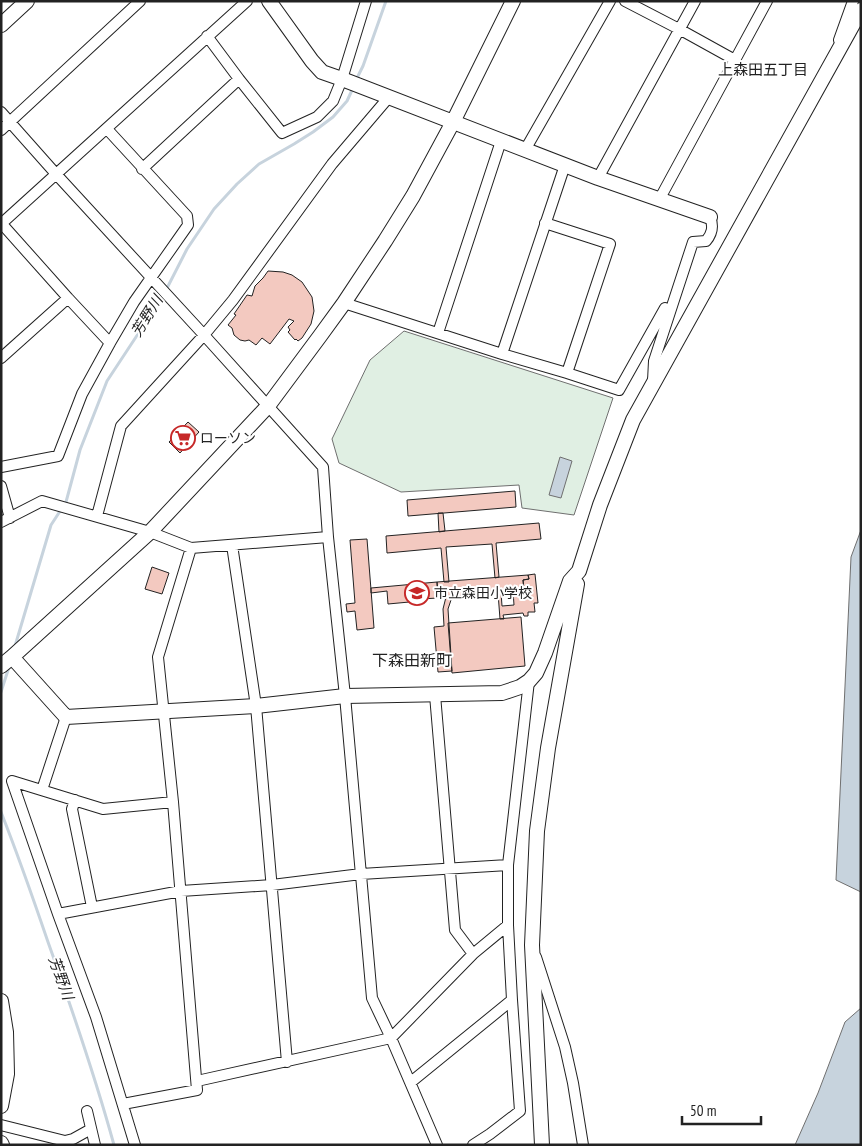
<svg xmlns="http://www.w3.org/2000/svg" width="862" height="1146" font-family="'PT Sans Narrow','Noto Sans JP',sans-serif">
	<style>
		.green { fill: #e0efe3; stroke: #6f6f6f }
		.water { fill: #c7d3dd; stroke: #6f6f6f }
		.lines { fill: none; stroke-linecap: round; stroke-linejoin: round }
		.stream { stroke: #c7d3dd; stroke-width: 3 }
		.building { fill: #f3c9c0; stroke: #222 }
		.street-casing { stroke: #222; stroke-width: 12 }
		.secondary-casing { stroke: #222; stroke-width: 16 }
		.street { stroke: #fff; stroke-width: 10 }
		.secondary { stroke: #fff; stroke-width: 14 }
		.labels { text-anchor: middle; stroke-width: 4; stroke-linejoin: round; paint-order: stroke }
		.poi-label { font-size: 14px; fill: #222; stroke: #fff; text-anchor: start }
		.neighbourhood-label { font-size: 15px; fill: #222; stroke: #fff }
		.water-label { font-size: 15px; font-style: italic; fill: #222; stroke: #fff }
		.quarter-label { font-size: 16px; fill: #222; stroke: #fff }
	</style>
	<rect width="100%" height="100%" fill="#fff"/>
	<!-- green -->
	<path class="green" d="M404,331L613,398L574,515L522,508L519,485L401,492L339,463L332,439L370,360Z"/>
	<!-- water -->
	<path class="water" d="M560,457L572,461L561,498L549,495Z
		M861,530V892L836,880L851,557Z
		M861,1008V1145H795L818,1093L845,1022Z"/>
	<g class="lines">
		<!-- stream -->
		<path class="stream" d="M356,80L363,66L386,1
			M15,646L51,525L66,502L80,450L107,381L163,296L187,249L214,209L237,184L259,164L294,144L313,132L333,117L347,101L353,88
			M1,692L9,667
			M1,812C18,855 33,898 48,942C72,1009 95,1076 114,1145"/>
	</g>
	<!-- building -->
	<path class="building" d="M268,271L283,272L292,275L302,282L312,297L314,311L311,324L302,338L298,341L296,339L295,340L288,332L290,330L288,327L294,321L289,319L270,344L262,338L256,345L249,340L245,341L240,340L234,335L232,328L228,325L236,315L234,314L247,295L252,296L255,286L263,278Z
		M188,422L199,432L180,453L169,442Z
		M515,491L516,507L408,516L407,500Z
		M438,513H443L445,531L439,532Z
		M539,523L541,539L496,543L499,577L495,578L492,544L446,547L449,582H444L441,548L387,553L386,536Z
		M367,539L374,628L357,630L355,611L347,612L346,604L355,603L350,540Z
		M152,567L169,573L162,594L145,589Z
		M535,574L538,603H534L535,612H528V616H524L523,613L503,615L504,619H500L498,593L501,592L502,606L514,605L513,591L524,590L523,580L529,579L528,575Z
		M528,575L529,579L523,580L524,590L438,598L437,582Z
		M437,582L438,598L420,599V601L388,604L387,591L371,593V588Z
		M446,597H452L448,609L452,671L438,672L434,627L444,626L443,609Z
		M521,617L525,666L452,673L448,623Z"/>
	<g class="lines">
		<defs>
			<path id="street" d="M625,1L679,29L735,60L659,200
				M207,36L239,79L282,133L317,117L333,101L342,79L366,1
				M839,40L853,1
				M735,60L767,1
				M1,112L56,174L204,335L323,467L328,537L345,696L372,998L391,1038L437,1145
				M1,130L140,1
				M525,150L610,1
				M142,169L239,79
				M598,178L695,1
				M1,224L247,1
				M2,224L68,298L110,343
				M344,303L502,354L567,373L610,244L545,223
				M438,333L501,141
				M502,354L565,165
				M1,358L68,298
				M567,373L619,390L665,308
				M653,381L654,361L693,242L706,241C712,234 714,227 710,217
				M1,467L58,456L82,394L110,343L134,302L188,225L187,216L107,129
				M1,486L10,518
				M97,516L121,426L204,335L233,300L332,164L389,97
				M1,522L42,501L150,532L191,548L328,537
				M232,545L256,706L287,1062
				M435,695L455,930L473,954
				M42,790L66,717
				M75,800L72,809L92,907
				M58,914L181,891L272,885L361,874L508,865
				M536,957L565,1047L573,1083L583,1145
				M197,1081L391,1038L473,954L508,925
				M411,1082L512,1000
				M123,1104L197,1090L173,802L158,657L191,548
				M87,1111L95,1145
				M1,1125L65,1141L73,1139L91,1129
				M135,1145L96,1017L58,914L12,781L103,809L173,802
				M473,1145L490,1134L520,1111L512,1000L508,925V865L529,681"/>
			<path id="secondary" d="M269,1L312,61L322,72L342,79L598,178L710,217
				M1,25L27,1
				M12,657L150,532L268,406L320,336L344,303L385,241L413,196L453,122L513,1
				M1,666L12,657L66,717L256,706L345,696L502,693L520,687L529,681L536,673L545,653L570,581L579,571L600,505L633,420L861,10
				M1,1001L6,1032L7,1074L1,1106
				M1,1143L2,1145
				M542,1145L532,945L537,831L548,748L577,584"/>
		</defs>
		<!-- street casing -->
		<use href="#street" class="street-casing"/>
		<!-- secondary casing -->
		<use href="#secondary" class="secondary-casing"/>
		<!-- street -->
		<use href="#street" class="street"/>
		<!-- secondary -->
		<use href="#secondary" class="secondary"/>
	</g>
	<!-- icons -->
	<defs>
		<symbol id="supermarket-ring" viewBox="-11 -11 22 22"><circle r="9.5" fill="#fff" stroke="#c62828" stroke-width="1.5"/><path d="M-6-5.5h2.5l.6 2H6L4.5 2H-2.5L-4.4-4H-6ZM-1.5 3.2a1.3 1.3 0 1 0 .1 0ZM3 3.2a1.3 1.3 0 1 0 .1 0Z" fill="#c62828"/></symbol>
		<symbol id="school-ring" viewBox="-11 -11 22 22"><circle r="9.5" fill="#fff" stroke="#c62828" stroke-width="1.5"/><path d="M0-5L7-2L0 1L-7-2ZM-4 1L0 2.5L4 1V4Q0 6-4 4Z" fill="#c62828"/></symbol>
	</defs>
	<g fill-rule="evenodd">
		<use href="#supermarket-ring" x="169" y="424" width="28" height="28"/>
		<use href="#school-ring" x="403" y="579" width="28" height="28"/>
	</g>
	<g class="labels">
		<!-- poi labels -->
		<g class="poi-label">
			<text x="200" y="443">ローソン</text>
			<text x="434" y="598">市立森田小学校</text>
		</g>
		<!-- neighbourhood labels -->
		<g class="neighbourhood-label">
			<text x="763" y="75">上森田五丁目</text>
		</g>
		<!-- water labels -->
		<g class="water-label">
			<text transform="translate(147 316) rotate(-58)" y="5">芳野川</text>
			<text transform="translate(61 978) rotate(70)" y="5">芳野川</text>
		</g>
		<!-- quarter labels -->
		<g class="quarter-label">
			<text x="412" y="666">下森田新町</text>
		</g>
	</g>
	<!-- border -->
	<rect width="862" height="1146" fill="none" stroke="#222222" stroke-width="5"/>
	<!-- scale -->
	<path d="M682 1116v8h79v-8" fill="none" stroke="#222222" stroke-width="2.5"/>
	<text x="690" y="1116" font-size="15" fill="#222222" stroke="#ffffff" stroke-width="4" paint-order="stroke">50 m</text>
</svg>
